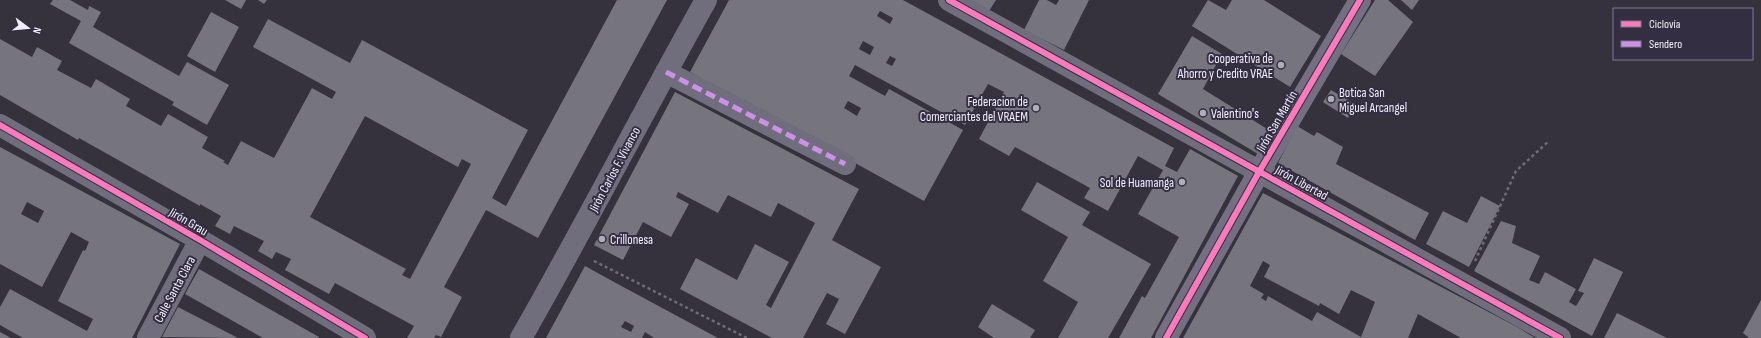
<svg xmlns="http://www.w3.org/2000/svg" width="1761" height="338" font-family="'Sofia Sans Condensed',sans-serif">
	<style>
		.building { fill: #76747e; fill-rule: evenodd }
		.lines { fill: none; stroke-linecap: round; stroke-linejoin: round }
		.path { stroke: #706d7a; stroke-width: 2.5; stroke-dasharray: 3 3; stroke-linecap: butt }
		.street { stroke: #706e7d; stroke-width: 22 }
		.secondary { stroke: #746f82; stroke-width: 22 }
		.quiet { stroke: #ce8fe9; stroke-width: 5; stroke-dasharray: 10 5; stroke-linecap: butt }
		.cycleway-casing { stroke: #332e42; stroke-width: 8 }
		.cycleway { stroke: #fd7abc; stroke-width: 6 }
		.poi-dot { fill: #afadba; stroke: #332e42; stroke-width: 1.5 }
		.labels { text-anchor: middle; stroke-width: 4; stroke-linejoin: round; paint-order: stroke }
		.poi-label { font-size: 13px; fill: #f1effc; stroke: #332e42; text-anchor: end }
		.street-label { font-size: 13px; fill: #f1effc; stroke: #332e42 }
	</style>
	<rect width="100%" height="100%" fill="#35323e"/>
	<!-- building -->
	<path class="building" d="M53,0H70L88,10L89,6L101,12L93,27L179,76L187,62L229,85L207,125L172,105L174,102L69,43L81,21L50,4Z
		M225,0H246L241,9Z
		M258,0H267L264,4Z
		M617,0H667L538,238L486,210L444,287L462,297L441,337L436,335L434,338H407L414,326L335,283L329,294L285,270L291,259L276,252L272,259L258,251L264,241L234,226L230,234L215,226L221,216L200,204V206L79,138L78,140L0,95V39L32,57L37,47L62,61L57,70L91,88L96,79L130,99L126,106L161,126L168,114L208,137L202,148L225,161L223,162L228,165L241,141L274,158L312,88L332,99L336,92L253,47L268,19L350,63L362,40L528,130L492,198L506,206ZM365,116L458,167L462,159L471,164L410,279L402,275L406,269L310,217Z
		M729,0H903L1174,148L1165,166L1177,172L1190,149L1238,176L1151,338H1119L1142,296L1145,298L1179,237L1138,214L1163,170L1138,156L1108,211L1084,198L1090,188L1015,147L1009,156L979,139L1004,92L988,84L965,125L855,65L849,76L885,96L889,89L963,130L924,201L690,72ZM880,11L893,18L890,24L877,16ZM863,41L874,47L870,55L859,49ZM890,56L896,59L892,66L886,63ZM848,101L861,108L857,116L844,108Z
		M971,0H996L989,11Z
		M1039,0H1047L1056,5L1059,0H1089L1064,50L1024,30Z
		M1208,0L1226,10L1232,0H1264L1321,36L1290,87L1192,26Z
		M1375,0H1388L1413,22L1375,76L1341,54Z
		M1401,0H1419L1412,10Z
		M211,12L239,27L215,72L187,56Z
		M1192,36L1222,54L1203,89L1272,132L1258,154L1158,94Z
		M1331,90L1356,105L1348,118L1323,102Z
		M675,92L859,189L832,240L881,267L845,334L826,324L839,299L827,293L803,338H772L680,289L696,258L737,280L755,244L789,262L766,305L771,308L815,223L778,203L771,217L728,195L718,213L678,192L676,197L689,204L671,237L643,222L623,260L594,245Z
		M1297,126L1314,136L1317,132L1343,147L1336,164L1429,213L1415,240L1278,163Z
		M0,147L180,244L132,338H23L0,325V307L10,289L87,331L93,319L58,301L83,250L85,251L89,242L71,232L42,287L0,264ZM27,202L44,211L38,223L21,214Z
		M1037,182L1090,212L1082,225L1151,264L1108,338H1058L1078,302L1043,281L1068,237L1021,210Z
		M1263,193L1519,328L1535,338H1461L1418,314L1408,338H1183ZM1263,261L1270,265L1264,277L1319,306L1320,303L1339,314L1351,290L1375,302L1361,337L1317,312L1312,321L1268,296L1266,301L1261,298L1264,294L1250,286Z
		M1481,196L1500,206L1469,267L1426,244L1443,211L1467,223Z
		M1501,221L1516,226L1512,243L1540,256L1529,280L1539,284L1545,272L1576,289L1569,302L1576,306L1584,293L1578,291L1594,258L1623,272L1592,336L1474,271Z
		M585,266L614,282L718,338H654L645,332L642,338H546ZM625,321L634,326L631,332L621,327Z
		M199,269L319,337V338H263L185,294Z
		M1761,300V338H1749L1743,333Z
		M992,304L1035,330L1030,338H994L978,327Z
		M178,307L238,338L162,337Z
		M1617,313L1667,338H1604Z
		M0,332L11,338H0Z"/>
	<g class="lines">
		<!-- path -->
		<path class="path" d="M594,261L747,338
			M1475,261L1516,171L1549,141"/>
		<!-- street -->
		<path class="street" d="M949,0L1560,338
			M666,72L845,164
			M0,125L200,240L365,338
			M148,338L200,240
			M521,338C585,226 643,112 706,0"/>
		<!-- secondary -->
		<path class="secondary" d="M1166,338L1259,172L1360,0"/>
		<!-- quiet -->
		<path class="quiet" d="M666,72L845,164"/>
		<defs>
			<path id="cycleway" d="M949,0L1560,338
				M0,125L200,240L365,338
				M1166,338L1259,172L1360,0"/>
		</defs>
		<!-- cycleway casing -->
		<use href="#cycleway" class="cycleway-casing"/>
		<!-- cycleway -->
		<use href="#cycleway" class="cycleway"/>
	</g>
	<!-- markers -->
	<g class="poi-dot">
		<circle cx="1281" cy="65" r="4"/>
		<circle cx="1331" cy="99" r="4"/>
		<circle cx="1036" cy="108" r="4"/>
		<circle cx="1203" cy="113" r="4"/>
		<circle cx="1182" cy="182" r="4"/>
		<circle cx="602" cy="239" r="4"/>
	</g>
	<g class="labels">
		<!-- poi labels -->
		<g class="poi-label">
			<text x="1273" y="63">Cooperativa de<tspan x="1273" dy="15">Ahorro y Credito VRAE</tspan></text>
			<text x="1339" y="97" text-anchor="start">Botica San<tspan x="1339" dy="15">Miguel Arcangel</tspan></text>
			<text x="1028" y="106">Federacion de<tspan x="1028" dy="15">Comerciantes del VRAEM</tspan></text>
			<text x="1211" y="118" text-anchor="start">Valentino's</text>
			<text x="1174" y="187">Sol de Huamanga</text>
			<text x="610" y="244" text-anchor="start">Crillonesa</text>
		</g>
		<!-- street labels -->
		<g class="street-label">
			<text transform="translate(1276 121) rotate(-60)" y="5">Jirón San Martín</text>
			<text transform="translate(614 169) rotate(-62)" y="5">Jirón Carlos F. Vivanco</text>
			<text transform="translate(1302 182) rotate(29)" y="5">Jirón Libertad</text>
			<text transform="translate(189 221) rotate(30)" y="5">Jirón Grau</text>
			<text transform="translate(174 289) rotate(-62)" y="5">Calle Santa Clara</text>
		</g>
	</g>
	<!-- legend -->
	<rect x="1613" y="8" width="140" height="52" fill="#332e42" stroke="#7f7b8c"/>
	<rect x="1621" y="21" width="20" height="6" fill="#fd7abc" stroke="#7f7b8c"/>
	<text x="1649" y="28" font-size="12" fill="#f1effc">Ciclovía</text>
	<rect x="1621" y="41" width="20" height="6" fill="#ce8fe9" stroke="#7f7b8c"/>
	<text x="1649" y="48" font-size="12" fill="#f1effc">Sendero</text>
	<!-- north arrow -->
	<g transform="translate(28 28) rotate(106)" stroke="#332e42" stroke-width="3" paint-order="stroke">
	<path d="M0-3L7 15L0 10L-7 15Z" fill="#f1effc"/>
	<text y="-6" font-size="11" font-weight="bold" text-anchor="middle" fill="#f1effc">N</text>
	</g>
</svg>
